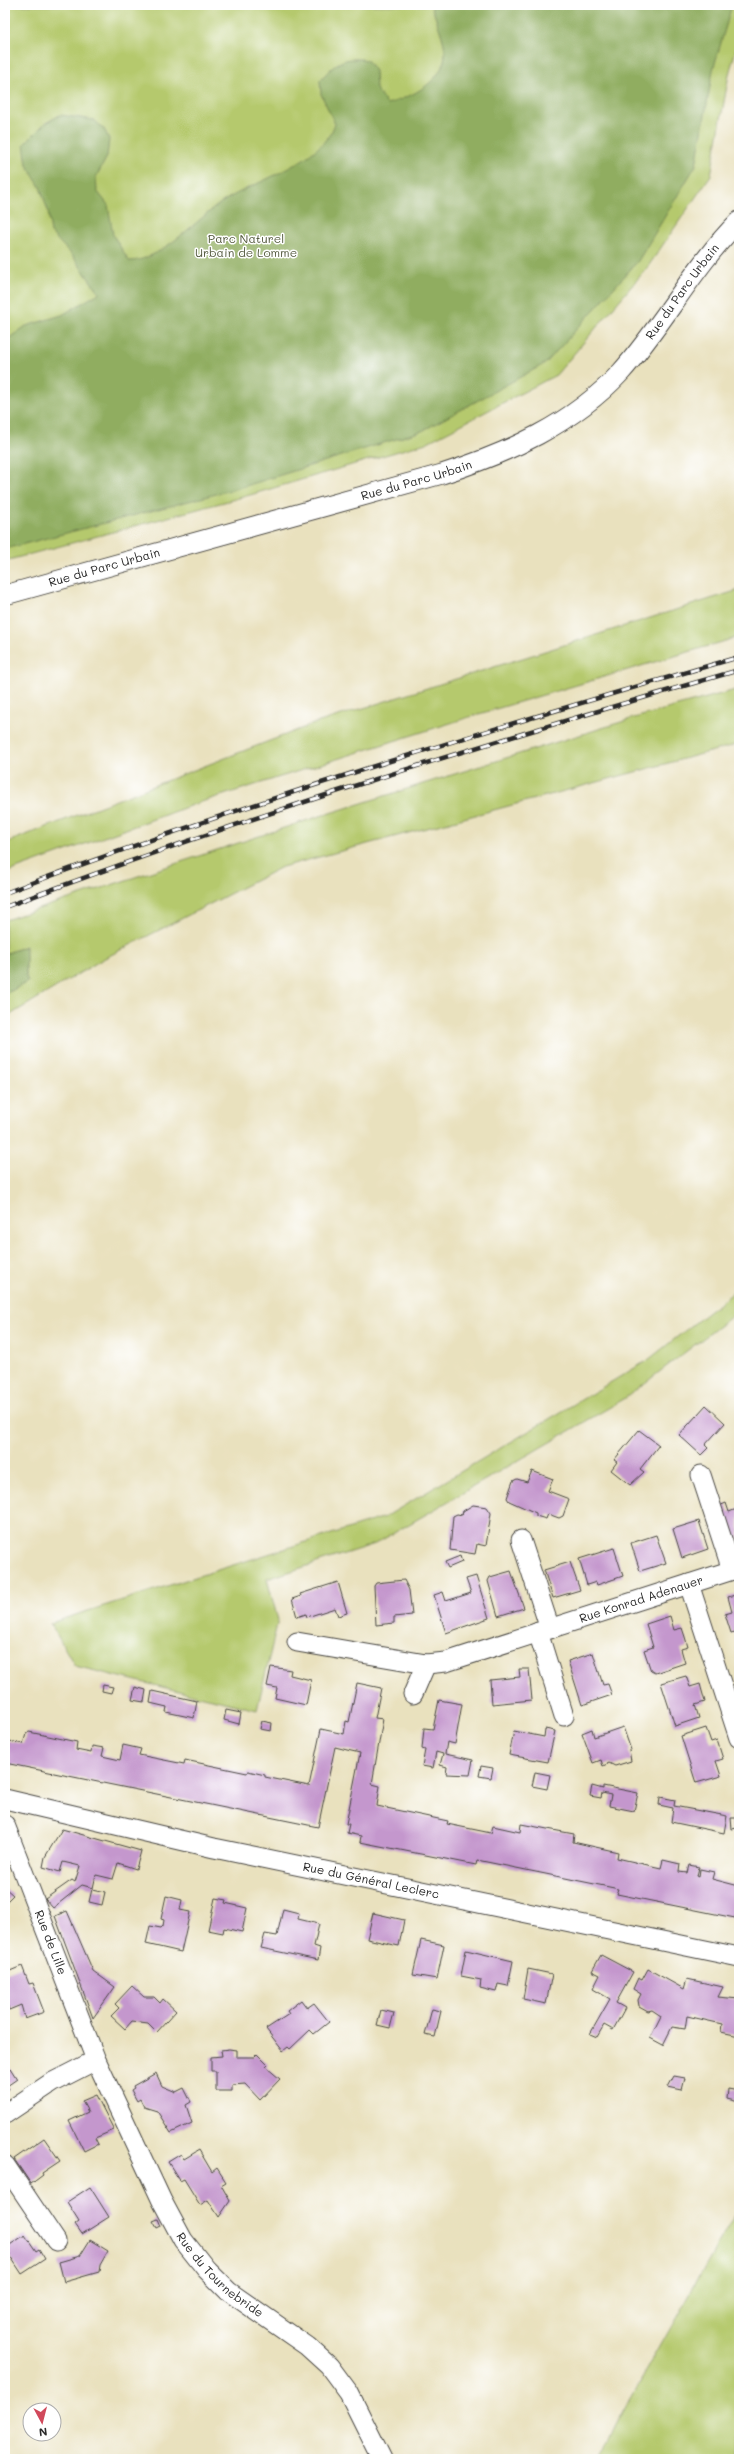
<svg xmlns="http://www.w3.org/2000/svg" width="744" height="2464" font-family="Mali,sans-serif">
	<style>
		.green { fill: #b5c96d; stroke: #707a4c }
		.forest { fill: #90ad60; stroke: #5e6c46 }
		.building { fill: #c497cd }
		.lines { fill: none; stroke-linecap: round; stroke-linejoin: round }
		.street-casing { stroke: #484641; stroke-width: 21 }
		.street { stroke: #fff; stroke-width: 19 }
		.rail-casing { stroke: #2b2b2b; stroke-width: 4.5 }
		.rail { stroke: #fff; stroke-width: 3; stroke-dasharray: 9; stroke-linecap: butt }
		.labels { text-anchor: middle; stroke-width: 3; stroke-linejoin: round; paint-order: stroke }
		.park-label { font-size: 12px; fill: #545a3f; stroke: #fff }
		.street-label { font-size: 12px; fill: #2b2b2b; stroke: #fff }
	</style>
	<rect width="100%" height="100%" fill="#fff"/>
	<filter id="ink" filterUnits="userSpaceOnUse"><feTurbulence type="fractalNoise" baseFrequency=".025" numOctaves="2"/><feDisplacementMap in="SourceGraphic" scale="8" xChannelSelector="R" yChannelSelector="G"/><feConvolveMatrix kernelMatrix="1 2 1 2 8 2 1 2 1" color-interpolation-filters="sRGB"/></filter>
	<filter id="wash" filterUnits="userSpaceOnUse"><feTurbulence type="fractalNoise" baseFrequency=".012" numOctaves="4" result="noise"/><feDisplacementMap in="SourceGraphic" scale="16" xChannelSelector="R" yChannelSelector="G"/><feGaussianBlur stdDeviation="0.9" result="paint"/><feColorMatrix in="noise" values="0 0 0 0 0 0 0 0 0 0 0 0 0 0 0 0 0 1.4 0 .05"/><feComposite in="paint" operator="in"/></filter>
	<g filter="url(#wash)">
		<rect width="100%" height="100%" fill="#e9e1be"/>
		<!-- green -->
		<path class="green" d="M5,5H739V39L729,74L711,175L647,268L556,375L426,443L250,495L5,561Z
			M739,590V637L479,714L195,804L5,873V843L316,723Z
			M739,689V744L282,867L103,959L5,1018V994L28,982L26,977L25,946L5,954V920L314,818L634,718Z
			M739,1288V1311L624,1399L375,1544L267,1579L278,1620L257,1710L75,1666L50,1623L385,1517L648,1360Z
			M739,2206V2459H597Z"/>
		<!-- forest -->
		<path class="forest" d="M431,5H732L713,70L696,165L638,261L546,363L422,431L239,488L5,549V341L26,326L62,315L99,293L72,255L51,233L48,211L40,187L27,165L24,144L44,124L60,115L94,120L104,129L109,139L107,157L96,177L97,191L108,205L113,235L129,261C161,262 200,215 227,199C259,180 322,161 335,124L321,94L320,80C336,63 343,56 367,60L375,71L376,89L387,104C411,97 445,82 445,52C445,41 435,17 431,5Z
			M26,946V977L28,982L5,994V954Z"/>
		<g id="blocks">
			<!-- building -->
			<path class="building" d="M706,1405L725,1423L705,1445L708,1448L701,1455L679,1435Z
				M639,1430L659,1445L640,1469L644,1472L630,1485L611,1470L617,1462L614,1460Z
				M532,1471L553,1479L548,1491L569,1499L563,1516L559,1518L548,1514L546,1519L536,1516V1513L509,1501L507,1498L513,1481L517,1479L527,1482Z
				M726,1503L729,1512L739,1508V1539L728,1542L717,1507Z
				M473,1505L487,1507L491,1513L486,1546L477,1544L475,1554L450,1550L453,1516L457,1514L462,1515L463,1511Z
				M699,1521L708,1549L682,1558L673,1529Z
				M656,1535L666,1563L640,1571L631,1543Z
				M614,1548L623,1576L597,1585L596,1582L587,1585L579,1559Z
				M460,1556L462,1562L448,1568L445,1562Z
				M570,1562L580,1590L553,1598L544,1570Z
				M511,1571L524,1608L498,1616L488,1581L490,1577Z
				M476,1576L489,1618L446,1633L434,1595L443,1592L446,1601L471,1593L466,1579Z
				M404,1580L409,1590L412,1615L394,1617V1623L376,1625L374,1586L376,1583Z
				M338,1582L347,1613L338,1616L335,1608L307,1617L306,1614L297,1617L292,1599L301,1596L300,1594Z
				M739,1594V1631L731,1633L725,1614L732,1612L728,1597Z
				M670,1616L674,1630L682,1628L685,1637L688,1647L681,1649L685,1663L655,1673L651,1671L644,1650L653,1647L646,1624Z
				M593,1653L603,1685L608,1684L612,1695L582,1705L568,1661Z
				M271,1667L291,1670L290,1675L311,1680L306,1705L275,1698L277,1688L267,1686Z
				M519,1669H529L532,1700L492,1704L490,1680L520,1677Z
				M686,1676L690,1687L700,1684L705,1702L695,1705L699,1718L675,1726L661,1683Z
				M357,1683L381,1688L375,1718L383,1719L372,1784L380,1786L377,1806L448,1821L447,1824L491,1833L493,1826L520,1832L521,1824L574,1834L573,1842L618,1852L617,1858L661,1868L663,1860L680,1864L679,1872L687,1873L689,1865L699,1867L697,1876L699,1877L700,1869L714,1872L712,1879L739,1886V1900L735,1918L617,1894L619,1889L477,1860L476,1865L360,1842L361,1836L347,1833L349,1824H346L360,1753L347,1750L335,1747L318,1827L5,1763V1740L23,1744L26,1734L29,1732L77,1742L76,1750L91,1753L92,1746L104,1748L102,1756L120,1760L123,1745L141,1749L139,1755L184,1764L185,1760L247,1773L248,1771L265,1775V1777L309,1786L321,1729L344,1734L346,1721L349,1722Z
				M103,1685L113,1687L111,1693L102,1691Z
				M135,1687L146,1690L144,1702L132,1700Z
				M152,1691L197,1701L194,1718L166,1712L167,1707L150,1703Z
				M439,1700L462,1704L455,1744L447,1742L445,1754L473,1760L470,1775L446,1774L447,1767L440,1765L443,1754L436,1752L433,1768L422,1766L425,1750L422,1749L424,1728L433,1729Z
				M226,1710L241,1713L239,1724L224,1720Z
				M262,1721L272,1723L271,1731L260,1729Z
				M623,1727L631,1750H629L631,1761L615,1766L609,1763L603,1766L601,1760L593,1763L582,1733L592,1729L594,1737Z
				M706,1728L711,1742L717,1740L723,1759L716,1761L721,1776L696,1783L681,1736Z
				M545,1729L555,1731L548,1762L509,1755L514,1731L544,1737Z
				M481,1766L493,1768L491,1778L479,1776Z
				M535,1772L550,1775L547,1789L532,1786Z
				M592,1786L603,1789V1786L638,1793L634,1811L609,1806L611,1795L602,1793L601,1798L590,1796Z
				M660,1797L675,1800L674,1806L727,1816L724,1833L671,1822L673,1808L659,1805Z
				M731,1818H737V1828L732,1829Z
				M62,1829L141,1851L136,1869L118,1863L113,1879L96,1875L93,1888L82,1885L53,1908L45,1899L72,1880L75,1882L80,1866L63,1862L60,1872L43,1867L45,1857Z
				M5,1888L13,1895L5,1903Z
				M92,1889L105,1892L102,1905L89,1902Z
				M166,1896L182,1900L180,1910L190,1912L181,1952L146,1944L150,1926L161,1928L163,1926L164,1920L161,1919Z
				M215,1898L226,1900L225,1903L247,1908L242,1932L224,1928L223,1933L208,1930Z
				M283,1909L299,1913L298,1919L319,1924L314,1946L320,1948L318,1960L261,1948L265,1934L277,1936Z
				M67,1911L93,1971L115,1987L93,2018L55,1916Z
				M373,1913L404,1920L399,1946L367,1939Z
				M421,1940L444,1945L437,1979L413,1975Z
				M466,1950L513,1961L508,1986L498,1984L496,1992L480,1988L481,1980L461,1976Z
				M601,1955L633,1972L616,2003L625,2008L613,2030L604,2025L597,2037L590,2034L610,1999L593,1989L600,1975L592,1971Z
				M22,1966L29,1984L33,1983L44,2012L25,2019L21,2005L9,2010L5,1998V1973Z
				M528,1969L552,1974L546,2004L523,1999Z
				M648,1969L684,1989L687,1979L723,1987L718,1997L739,1999V2036L721,2032L722,2024L687,2016L685,2029L672,2027L663,2045L650,2038L661,2016L652,2010L648,2011L639,2006L638,2000L641,1994L633,1989L638,1978L642,1980Z
				M132,1986L144,1997H154L160,2003L163,1999L176,2011L157,2032L148,2023L132,2021L125,2029L111,2016L119,2008L115,2004Z
				M301,2000L307,2008L314,2003L329,2022L314,2034L310,2030L290,2049L288,2047L283,2051L266,2029L289,2014L287,2011Z
				M432,2009L441,2011L435,2037L425,2035Z
				M381,2010L394,2013L390,2028L377,2025Z
				M229,2049L236,2050V2057H254L257,2054L268,2065L266,2067L280,2079L260,2100L245,2084L232,2085V2091H216V2071H211V2057L222,2056L221,2050Z
				M5,2060L17,2079L7,2086L9,2089L5,2091Z
				M156,2073L162,2086L176,2092L184,2088L191,2102L186,2105L192,2123L171,2133L157,2111L144,2107L140,2099L137,2101L131,2090L134,2088L133,2086Z
				M674,2076L685,2078L682,2090L668,2087Z
				M728,2089L739,2091V2102L727,2099Z
				M96,2095L114,2130L95,2138L98,2144L84,2151L69,2121L88,2112L82,2101Z
				M44,2138L60,2161L42,2173L43,2175L31,2184L14,2159Z
				M199,2150L212,2172L217,2168L226,2182L221,2185L230,2201L219,2217L208,2200L200,2205L184,2179L180,2181L168,2162L181,2154L184,2159Z
				M90,2187L109,2217L82,2234L75,2224L79,2221L67,2202Z
				M158,2219L161,2226L157,2228L153,2221Z
				M25,2235L36,2251L39,2249L45,2259L22,2274L5,2248Z
				M90,2240L108,2251L100,2265L99,2272L64,2282L59,2262L80,2256Z"/>
		</g>
	</g>
	<g filter="url(#ink)">
		<use href="#blocks" fill-opacity="0" stroke="#484641" stroke-width="1"/>
		<g class="lines">
			<defs>
				<g id="street">
					<path id="s1" d="M5,595L442,474C508,453 573,424 621,372C664,324 693,267 739,221"/>
					<path d="M701,1475L732,1570"/>
					<path d="M521,1540L550,1629"/>
					<path d="M689,1584L739,1738"/>
					<path d="M538,1632L564,1716"/>
					<path id="s2" d="M297,1642L426,1664L446,1662L739,1568"/>
					<path d="M413,1694L426,1664"/>
					<path id="s3" d="M5,1799L214,1848L739,1957"/>
					<path id="s4" d="M5,1825L96,2060L162,2201L183,2240L206,2269L228,2291L307,2346L329,2366L349,2393L382,2459"/>
					<path d="M5,2114L51,2083L96,2060"/>
					<path d="M5,2165L56,2241"/>
				</g>
			</defs>
			<!-- street casing -->
			<use href="#street" class="street-casing"/>
			<!-- street -->
			<use href="#street" class="street"/>
			<defs>
				<path id="rail" d="M5,893C246,802 492,728 739,657
					M5,907C246,816 492,741 739,670"/>
			</defs>
			<!-- rail casing -->
			<use href="#rail" class="rail-casing"/>
			<!-- rail -->
			<use href="#rail" class="rail"/>
		</g>
	</g>
	<g class="labels">
		<!-- park labels -->
		<g class="park-label">
			<text x="246" y="243">Parc Naturel<tspan x="246" dy="14">Urbain de Lomme</tspan></text>
		</g>
		<!-- street labels -->
		<g class="street-label">
			<text dy="4" stroke="none"><textPath href="#s1" startOffset="763">Rue du Parc Urbain</textPath></text>
			<text dy="4" stroke="none"><textPath href="#s1" startOffset="427">Rue du Parc Urbain</textPath></text>
			<text dy="4" stroke="none"><textPath href="#s1" startOffset="103">Rue du Parc Urbain</textPath></text>
			<text dy="4" stroke="none"><textPath href="#s2" startOffset="356">Rue Konrad Adenauer</textPath></text>
			<text dy="4" stroke="none"><textPath href="#s3" startOffset="375">Rue du Général Leclerc</textPath></text>
			<text dy="4" stroke="none"><textPath href="#s4" startOffset="126">Rue de Lille</textPath></text>
			<text dy="4" stroke="none"><textPath href="#s4" startOffset="503">Rue du Tournebride</textPath></text>
		</g>
	</g>
	<!-- margin -->
	<rect width="744" height="2464" fill="none" stroke="#fff" stroke-width="20"/>
	<!-- north arrow -->
	<g transform="translate(42 2422) rotate(173)"><circle r="19" fill="#ffffff" stroke="#aaaaaa"/>
	<path d="M0-3L7 15L0 10L-7 15Z" fill="#d1495b"/>
	<text y="-6" font-size="11" font-weight="bold" text-anchor="middle" fill="#2b2b2b">N</text>
	</g>
</svg>
